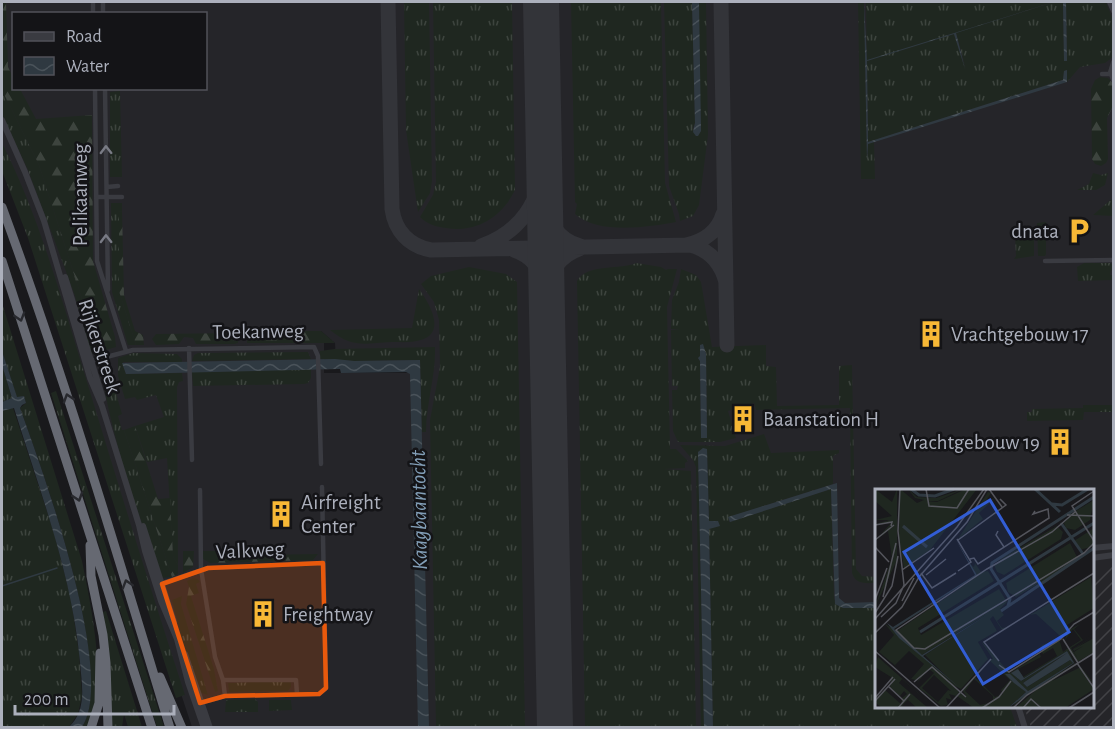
<svg xmlns="http://www.w3.org/2000/svg" width="1115" height="729" font-family="'Alegreya Sans',sans-serif">
	<style>
		.built { fill: #252529; fill-rule: evenodd }
		.industrial { fill: url(#industrial-furrows) }
		.grass { fill: url(#grass-tufts); fill-rule: evenodd }
		.forest { fill: url(#forest-firs) }
		.water { fill: url(#water-waves) }
		.lines { fill: none; stroke-linecap: round; stroke-linejoin: round }
		.stream { stroke: #2f3941; stroke-width: 1.5 }
		.taxiway { stroke: #333439; stroke-width: 15 }
		.runway { stroke: #333439; stroke-width: 36 }
		.minor { stroke: #3a3b41; stroke-width: 4.5 }
		.tertiary { stroke: #3a3b41; stroke-width: 6 }
		.motorway { stroke: #666972; stroke-width: 9 }
		.oneway { stroke: #797b85 }
		.oneway2 { stroke: #28292e }
		.marked { fill: #e8590c; fill-opacity: 0.2; stroke: #e8590c; stroke-width: 4.5; stroke-linejoin: round }
		.labels { text-anchor: middle; stroke-width: 5; stroke-linejoin: round; paint-order: stroke }
		.street-label { font-size: 21px; fill: #acb0bc; stroke: #141417 }
		.poi-label { font-size: 21px; fill: #acb0bc; stroke: #141417; text-anchor: start }
		.water-label { font-size: 22px; font-style: italic; fill: #829eb7; stroke: #141417 }
		.inset-river { fill: none; stroke: #2f3941; stroke-width: 3 }
		.inset-road { fill: none; stroke: #54555c; stroke-width: 1.5 }
		.view { fill: #325dd4; fill-opacity: 0.15; stroke: #325dd4; stroke-width: 3 }
		.inset-edge { fill: none; stroke: #acb0bc; stroke-width: 3 }
	</style>
	<defs>
		<pattern id="industrial-furrows" width="10" height="10" patternUnits="userSpaceOnUse" patternTransform="scale(1.5)"><rect width="10" height="10" fill="#252529"/><path d="M-1 1l2-2M0 10L10 0M9 11l2-2" fill="none" stroke="#424246"/></pattern>
		<pattern id="grass-tufts" width="24" height="20" patternUnits="userSpaceOnUse" patternTransform="scale(1.5)"><rect width="24" height="20" fill="#1f2720"/><path d="M3 7l-1-3M5 7V3M7 7l1-3M15 17l-1-3M17 17v-4M19 17l1-3" fill="none" stroke="#3d443e"/></pattern>
		<pattern id="forest-firs" width="22" height="20" patternUnits="userSpaceOnUse" patternTransform="scale(1.5)"><rect width="22" height="20" fill="#1f2720"/><path d="M5 1l3.5 6h-7zM16 11l3.5 6h-7z" fill="#3d443e"/></pattern>
		<pattern id="water-waves" width="16" height="10" patternUnits="userSpaceOnUse" patternTransform="scale(1.5)"><rect width="16" height="10" fill="#2f3941"/><path d="M0 5q4-4 8 0t8 0" fill="none" stroke="#4a535a"/></pattern>
	</defs>
	<rect width="100%" height="100%" fill="#19191c"/>
	<!-- built -->
	<path class="built" d="M2,2H1113V727H713L707,445H705L704,727H428L418,365L336,366L335,343L321,331H268L267,338H257V332H244V339L324,340V373H411L419,727H192L2,155ZM14,14H206V88H14ZM876,490H1092V706H876Z"/>
	<!-- industrial -->
	<path class="industrial" d="M1113,566V727H1031L1024,707L1092,706L1093,573Z"/>
	<!-- grass -->
	<path class="grass" d="M404,2H429L432,181L430,193L418,212L406,130Z
		M433,2H512L515,190C502,217 476,233 446,228C436,227 427,224 420,217L433,195L436,182Z
		M571,2H661L665,183L676,222C649,227 598,235 575,214L577,204L575,202Z
		M664,2H692L695,123L693,128L696,136L701,131L697,2H706L708,135L699,205L693,216L680,221L679,214L669,186Z
		M858,2H864L867,160L868,144L874,142L875,179H861Z
		M866,2H1053L875,59L954,34L966,69L956,33L1054,2H1063L1064,61H1067L1066,2H1106L1113,20V57L1105,63L1080,67L1067,82V70L1064,71L1063,80L868,142Z
		M2,90L39,165L99,352L90,354L75,296L54,239L28,170L2,114Z
		M120,91L122,177H110V92Z
		M2,143C40,218 62,301 87,382C119,487 151,591 185,695L176,698L28,238L2,171Z
		M1093,173L1101,175L1108,173L1105,185L1096,190H1077L1089,184Z
		M1113,198V216L1093,215Z
		M111,203H122V211L119,212V291L136,345H128L112,292Z
		M1046,222V254L1045,256H1038L1037,223Z
		M1034,233V256L1014,259L1016,256L1015,235Z
		M636,263L661,267L666,270L668,269H677L667,307L670,449H676L688,461L685,463V468L664,469L691,471L696,727H585L577,281C587,263 622,270 636,263Z
		M1084,263H1110L1113,265V272L1111,270L1110,275H1113V280L1078,281L1077,267Z
		M469,267L506,274L517,282L525,727H436L430,420L440,367L439,320L434,302L421,284L431,276Z
		M681,269L696,275L701,282L712,347L766,345V366L776,367L777,406L839,405V366L852,365L856,569L862,576L876,577V583C866,583 856,585 852,573L850,408L756,410L754,403L728,411L736,438L720,442H678L673,431L672,390H677L678,386H672L671,330L680,329H671L672,300L679,282ZM700,345L706,353L707,437L704,438L701,437L700,361L698,358L700,357Z
		M419,289C429,303 447,332 421,340C412,343 401,342 392,342C365,343 353,349 330,330L412,328Z
		M2,303L82,561C91,606 101,654 97,701C96,710 91,719 88,727H82C116,672 43,471 20,408L26,403L24,396L17,398L2,351Z
		M435,347C436,376 426,403 426,432H422L420,360L354,361L320,359V351L335,349Z
		M308,352L311,359L192,361L194,355L198,353Z
		M133,353L177,354L182,359V362H123L126,374L182,373L183,381L179,382L177,387L178,565L173,556L167,458L147,462L135,426L164,417L156,395L137,400L135,397L125,399L118,376V358Z
		M2,365L12,398L2,402Z
		M311,369V378L308,383L304,384L193,386L192,372Z
		M110,373L122,414L118,416L122,430H124L172,577L162,578L158,572C137,508 113,443 102,375Z
		M56,391L164,727H157L51,393Z
		M1083,405H1113V412H1084L1083,420L1027,421V412H1032V409L1083,408Z
		M13,408L54,533L71,599L79,653L82,696L78,714L69,727H2V411Z
		M764,434L771,453L839,450V453L833,456V484L729,517V522L831,489L834,599L843,608H876V706L1010,707L1017,727H713L709,529L719,525L709,522L707,450L698,452L704,727H701L696,467L693,460L680,445L725,446Z
		M182,596L181,604L208,695L201,693L181,636L172,600Z
		M106,611L142,727H128L124,714L122,727H110L106,635L103,612Z
		M291,681V687L288,691L229,692L228,683Z
		M255,699L258,702V712H225L226,700Z
		M269,700H291L292,710L269,711Z"/>
	<!-- forest -->
	<path class="forest" d="M2,2H6L8,67L13,77L14,88L20,89L36,119L92,115L93,261L115,337L116,347L99,352L39,165L2,90Z
		M1100,77L1108,78L1113,83V106L1107,118L1108,159L1106,163L1101,166L1095,164L1092,159L1091,89L1095,80Z
		M122,211L124,295L135,331L143,335L144,345H136L119,291V212Z
		M267,331H321L335,343H247V332H257V338H267Z
		M239,333L238,343L234,344H196L193,338L184,337L179,344L156,345L152,339L156,334Z
		M135,426L158,499L170,498L173,556L178,565V574L172,577L124,430Z
		M235,545H255V547L245,548V555L318,554L313,560L210,563L203,559L202,551H235Z
		M183,551H194L193,567L183,573Z
		M193,578L198,579L200,582L196,584L199,593L191,596L214,669L218,691L215,692L186,604L189,587L187,581Z"/>
	<!-- water -->
	<path class="water" d="M692,2H699L701,131L698,136H696L693,132L695,123Z
		M864,2L867,60L1054,2L956,33L965,69L954,34L867,61L868,142L1063,80L1064,71L1067,70V82L868,144L867,160Z
		M1063,2H1066L1067,61H1064Z
		M703,344L706,354L707,438H701L700,361L698,358L700,356V345Z
		M2,351L17,397L24,396L26,403L22,405L20,408C42,469 117,674 82,727H69C73,723 77,718 79,712C85,696 81,678 80,662C72,574 40,492 14,408L2,411V402L12,398L2,365Z
		M335,359L354,361L420,360L429,727H418L410,374L406,372L341,373L340,369H338L126,374L122,363Z
		M703,448L707,449L709,521H718L720,526L709,529L713,728L704,727L698,452Z
		M837,483L839,598L845,603L876,602V608H843L835,604L831,489L730,522L728,517Z"/>
	<g class="lines">
		<!-- stream -->
		<path class="stream" d="M2,586L57,568"/>
		<!-- taxiway -->
		<path class="taxiway" d="M388,2L392,209C395,231 409,246 431,250L690,245C710,250 721,263 726,282
			M721,2L727,345
			M545,198C548,221 556,239 580,246
			M686,245C704,241 718,231 723,214
			M481,246C520,233 541,201 544,160
			M514,250C533,256 541,270 547,288
			M547,288C552,269 560,256 579,249"/>
		<!-- runway -->
		<path class="runway" d="M541,2L555,728"/>
		<!-- minor -->
		<path class="minor" d="M93,2V14
			M103,2V14
			M1102,74H1111
			M95,88L97,261L126,351
			M105,88L108,290
			M107,187L118,186
			M97,197H122
			M1045,261L1114,260
			M189,348L192,460
			M91,361L133,350L314,347L318,356L321,464
			M200,490L201,569L215,657L223,680
			M160,584L208,568L323,563
			M225,696L223,680H296L297,694
			M200,703L225,696L319,694L326,688L322,487"/>
		<!-- tertiary -->
		<path class="tertiary" d="M1110,2L1114,11
			M1114,62L1111,72L1114,80
			M2,120L25,172L44,221L90,378L102,406L139,525L145,551L161,601L177,639L188,682L204,728
			M65,277L103,399
			M143,526L174,622
			M1092,548L1114,546
			M1092,558L1114,555
			M185,654L210,728
			M1018,706L1025,728"/>
		<!-- motorway -->
		<path class="motorway" d="M2,207C65,378 117,553 170,728
			M2,261L152,728
			M90,545L91,576L103,635L106,663L108,728
			M160,677L182,728
			M91,728L99,703L100,653"/>
	</g>
	<!-- one-way arrows -->
	<defs><path id="oneway-chevron" d="M-2-3.5L2.5 0L-2 3.5" fill="none" stroke-width="1.6" stroke-linecap="round" stroke-linejoin="round" transform="scale(1.5)"/></defs>
	<g class="oneway">
		<use href="#oneway-chevron" transform="translate(106 150) rotate(-91)"/>
		<use href="#oneway-chevron" transform="translate(106 239) rotate(-91)"/>
	</g>
	<g class="oneway2">
		<use href="#oneway-chevron" transform="translate(20 317) rotate(73)"/>
		<use href="#oneway-chevron" transform="translate(68 398) rotate(-108)"/>
		<use href="#oneway-chevron" transform="translate(78 497) rotate(72)"/>
		<use href="#oneway-chevron" transform="translate(127 584) rotate(-107)"/>
	</g>
	<!-- marked area -->
	<path class="marked" d="M323,563L326,688L319,694L225,696L200,703L162,584L208,568Z"/>
	<!-- icons -->
	<defs>
		<symbol id="parking-bare" viewBox="-9 -9 18 18"><path d="M-3.5-5.5H1a3.5 3.5 0 0 1 0 7H-1V5.5H-3.5ZM-1-3.4V-.6H.8a1.4 1.4 0 0 0 0-2.8Z" fill="#f7b836" stroke="#141417" stroke-width="2.5" paint-order="stroke"/></symbol>
		<symbol id="building-bare" viewBox="-9 -9 18 18"><path d="M-4-6H4V6H1V3H-1V6H-4ZM-2.5-4.3h1.7v1.8h-1.7ZM.8-4.3h1.7v1.8H.8ZM-2.5-1h1.7V.8h-1.7ZM.8-1h1.7V.8H.8Z" fill="#f7b836" stroke="#141417" stroke-width="2.5" paint-order="stroke"/></symbol>
	</defs>
	<g fill-rule="evenodd">
		<use href="#parking-bare" x="1060" y="212" width="38" height="38"/>
		<use href="#building-bare" x="912" y="315" width="38" height="38"/>
		<use href="#building-bare" x="724" y="400" width="38" height="38"/>
		<use href="#building-bare" x="1041" y="423" width="38" height="38"/>
		<use href="#building-bare" x="262" y="495" width="38" height="38"/>
		<use href="#building-bare" x="244" y="595" width="38" height="38"/>
	</g>
	<g class="labels">
		<!-- street labels -->
		<g class="street-label">
			<text transform="translate(80 195) rotate(-90)" y="7">Pelikaanweg</text>
			<text transform="translate(258 331) rotate(-1)" y="7">Toekanweg</text>
			<text transform="translate(100 346) rotate(72)" y="7">Rijkerstreek</text>
			<text transform="translate(250 550) rotate(-3)" y="7">Valkweg</text>
		</g>
		<!-- poi labels -->
		<g class="poi-label">
			<text x="1059" y="238" text-anchor="end">dnata</text>
			<text x="951" y="341">Vrachtgebouw 17</text>
			<text x="763" y="426">Baanstation H</text>
			<text x="1040" y="449" text-anchor="end">Vrachtgebouw 19</text>
			<text x="301" y="509">Airfreight<tspan x="301" dy="24">Center</tspan></text>
			<text x="283" y="621">Freightway</text>
		</g>
		<!-- water labels -->
		<g class="water-label">
			<text transform="translate(418 510) rotate(-91)" y="8">Kaagbaantocht</text>
		</g>
	</g>
	<!-- overview -->
	<g transform="translate(875 489)">
		<rect width="219" height="219" fill="#19191c"/>
		<path d="M0,0L17,13L22,0V71L0,118L17,69L13,42L0,52L17,33L0,35L15,31H0L17,27L0,12ZM25,0L42,14L49,11L40,9L33,0L42,8L61,9L88,0L63,12H51L62,13L91,0H102L55,61L29,79L24,49ZM219,11L215,31L200,41L191,39L189,34L196,25ZM182,37L188,43L186,50L129,86L122,83L119,76L129,68ZM219,39V57L205,61L199,52ZM195,54L202,68L198,74L141,108L133,103L131,94ZM100,74L106,83L113,82L119,92L43,139L46,146L124,100L132,113L125,120L129,126L122,132L127,139L132,138L108,154L135,184L165,165L166,168L143,180L148,188L182,167L178,159L168,165L166,162L172,157L164,161L167,156L184,150L188,163L193,159L189,152L195,161V158L206,151L198,140L190,151L191,147H185L161,125L155,126L216,88L219,119L192,136L196,140L205,135L199,140L208,151L219,144L196,159L203,170L199,163L208,157L199,162L198,160L219,147L199,160L219,149V163L202,173L193,161L200,175L177,192L206,178L219,195L209,186L219,200L190,219H140L167,196L135,219L150,205L199,175L192,162L149,189L148,188L143,181L137,184L146,192L192,164L148,194L152,198L195,171L198,174L153,202L134,186L151,203L133,219H99L82,207L86,204L92,208L87,201L99,187L120,208L128,205L126,201L135,191L114,171L118,170L107,154L127,141L118,127L115,130L122,142L103,153L113,170L86,200L78,196L84,203L81,207L74,205L77,211L71,209L73,216L66,217L44,199L59,184L54,180L41,195L48,185L41,191L36,190L49,175L34,162L20,176L22,178L4,163L19,146L10,135L22,142L94,93L102,86L95,75L99,78ZM111,126L50,166L80,196L47,166ZM59,186L76,202L73,201L63,213L47,199ZM99,190L118,207V213L105,216L90,202ZM3,168L60,219L27,190L24,194L53,219H42L33,211L35,208L27,217L29,219H7L1,214L0,209L10,201L26,215L27,209L32,205L29,202L25,207L15,199L16,188L0,178Z" fill="#1f2720" fill-rule="evenodd"/>
		<path d="M113,3L116,4L110,13L120,9L104,24L108,30L83,50Z" fill="#1f2720"/>
		<path d="M81,51L102,86L19,140L47,166L112,126L48,167L86,200L24,149L12,134L18,138L100,86ZM192,162L199,174L133,219L151,203L139,194L129,204L139,194L130,185H135L153,202L198,174L195,171L152,198L148,194L192,164L146,192L136,184L143,180L149,189Z" fill="#2f3941"/>
		<path class="inset-river" d="M36,0L44,6L60,7L79,0M160,0L185,23M177,15L187,16L213,0M186,34L208,65M28,37L52,58M133,117L135,110L116,80L117,74L219,8M126,122L219,59M45,143L219,34"/>
		<path class="inset-road" d="M51,0L54,17L82,19L94,0M114,0L127,18M219,2L197,17L219,52M200,23L177,43L112,80L21,141L39,159L50,160L209,64L219,54M192,26L219,27M0,36L17,33L16,37M123,42L121,46L129,58M82,50L96,73L83,82M0,51L19,36M83,51L131,16L125,10M0,58L14,73M95,70L99,69L103,75L174,29L173,20L158,25L160,22M27,81L59,59M46,84L57,99L81,84M51,86L71,70M8,108L21,54M0,111L12,79M27,112L39,89M0,124L17,97L23,67M6,128L21,114L29,96L23,42L25,0M0,130L82,38L109,0M0,144L27,118L44,88L92,33L112,0M188,150L203,174M0,162L65,219M124,172L109,153L219,84M202,174L219,199M124,176L134,183L186,150L199,135L219,123M39,193L57,178L91,208M13,197L29,212M0,209L18,188M0,212L20,190M23,219L35,205M71,219L116,170M107,219L124,208L136,192M138,219L152,206L219,164M148,219L156,210L166,219M194,219L219,203"/>
		<path class="view" d="M115,11L194,143L108,195L29,63Z"/>
		<rect width="219" height="219" class="inset-edge"/>
	</g>
	<!-- border -->
	<rect width="1115" height="729" fill="none" stroke="#acb0bc" stroke-width="6"/>
	<!-- legend -->
	<rect x="12" y="12" width="195" height="78" fill="#141417" stroke="#515259" stroke-width="1.5"/>
	<rect x="24" y="32" width="30" height="9" fill="#3a3b41" stroke="#515259" stroke-width="1.5"/>
	<text x="66" y="42" font-size="18" fill="#acb0bc">Road</text>
	<rect x="24" y="57" width="30" height="18" fill="url(#water-waves)" stroke="#515259" stroke-width="1.5"/>
	<text x="66" y="72" font-size="18" fill="#acb0bc">Water</text>
	<!-- scale -->
	<path d="M15 705v9h159v-9" fill="none" stroke="#acb0bc" stroke-width="3"/>
	<text x="24" y="705" font-size="18" fill="#acb0bc" stroke="#141417" stroke-width="4.5" paint-order="stroke">200 m</text>
</svg>
